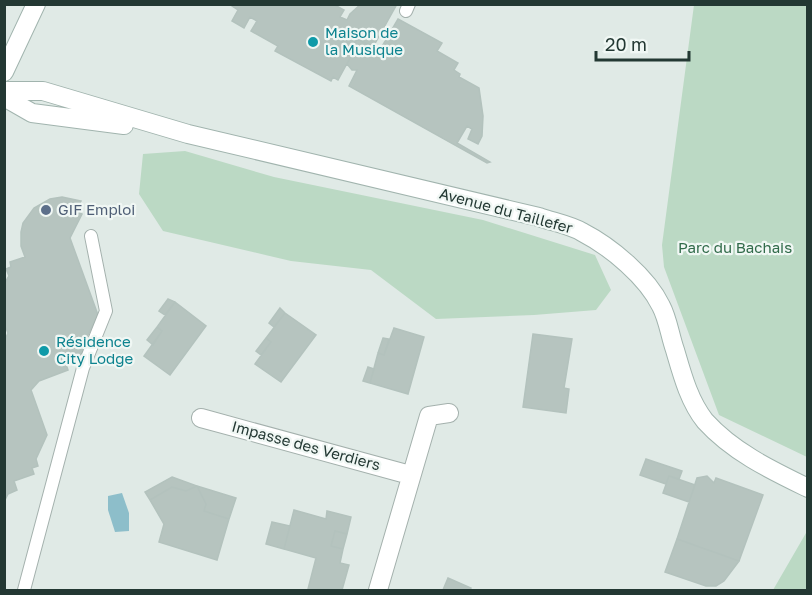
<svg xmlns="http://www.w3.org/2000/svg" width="812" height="595" font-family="'Golos Text',sans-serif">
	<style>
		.green { fill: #bbd9c4 }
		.water { fill: #8dbeca }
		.building { fill: #b6c4bf; stroke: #b3c2bd; stroke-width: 1.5 }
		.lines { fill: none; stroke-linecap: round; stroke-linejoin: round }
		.lane-casing { stroke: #a4b1ad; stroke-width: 14 }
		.street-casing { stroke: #a4b1ad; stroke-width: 20 }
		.secondary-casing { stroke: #a1b4ae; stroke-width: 20 }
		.lane { stroke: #fff; stroke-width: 12 }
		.street { stroke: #fff; stroke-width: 18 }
		.secondary { stroke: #fff; stroke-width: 18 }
		.culture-dot { fill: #0f9aa8; stroke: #f0f7f4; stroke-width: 2 }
		.service-dot { fill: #5c6f8a; stroke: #f0f7f4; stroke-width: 2 }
		.labels { text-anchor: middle; stroke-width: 4.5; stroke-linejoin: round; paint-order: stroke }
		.culture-label { font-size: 15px; fill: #0d838f; stroke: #f0f7f4; text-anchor: start }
		.service-label { font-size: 15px; fill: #4e5e75; stroke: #f0f7f4; text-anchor: start }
		.street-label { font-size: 15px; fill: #233833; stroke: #f0f7f4 }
		.park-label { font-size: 15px; fill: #316b4a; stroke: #f0f7f4 }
	</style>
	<rect width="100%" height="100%" fill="#e0eae6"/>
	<!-- green -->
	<path class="green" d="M694,5H807V457L719,415L664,267L662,245Z
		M185,151L274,177L483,220L595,255L611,290L596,310L534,315L436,319L371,270L291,261L163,231L139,194L143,154Z
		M806,533H807V590H773Z"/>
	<!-- water -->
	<path class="water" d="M122,493L129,513V531L115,532L108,510V496Z"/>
	<!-- building -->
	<path class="building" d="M229,4H333L344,10L340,17L347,20L350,14L361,4H397L373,47L357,39L353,46L356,47L338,80L333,77L331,81L275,51L278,46L251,31L257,21L250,17L244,28L232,21L238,10Z
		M398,19L442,43L437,51L458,63L454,70L460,74L459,77L479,88L483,116L482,136L478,144L468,139L472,129L467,126L457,143L490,162L487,163L349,86L357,70H352L347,64L356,47L353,46L357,39L380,50Z
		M62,197L81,201L76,211L82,214L70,238L98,315L86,339L89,346L83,348L85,353L65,361L68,370L39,381L31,390L47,435L36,459L38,466L32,468L34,474L14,481L17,490L8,494L4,502V342L8,333L4,323V284L9,276L6,269L11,267L10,262L25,257L21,246V232L23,223L34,208L50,199Z
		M168,299L175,302L165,315L159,311Z
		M175,302L206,326L170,375L144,356L162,331L157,327Z
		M280,308L285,313L274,327L269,323Z
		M285,313L316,335L281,382L255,364L271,342L266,338Z
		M157,327L162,331L153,345L147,340Z
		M394,328L424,337L408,394L370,383L378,353L384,355Z
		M533,334L572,339L564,388L569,389L566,413L523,407Z
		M266,338L271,342L261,355L256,351Z
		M383,338L389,339L384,355L378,353Z
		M368,367L374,369L370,383L363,381Z
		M646,459L682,471L679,479L669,476L666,484L640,475Z
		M669,476L695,485L689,502L663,493Z
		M707,476L714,483L716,478L763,495L739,561L677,539L697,478Z
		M172,477L197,486L186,491L172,487L150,500L145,492Z
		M197,486L236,498L229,519L204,511L206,504Z
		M197,486L206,504L204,511L229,519L217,560L159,542L164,524L150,500L172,487L186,491Z
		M294,510L326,519L327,511L351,517L347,534L335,531L331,546L343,549L340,563L349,565L342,590L308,589L316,558L284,549Z
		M272,522L290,526L284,549L266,544Z
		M335,531L347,534L343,549L331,546Z
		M677,539L739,561L724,581L716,586H706L665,572Z
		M448,578L471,588L470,590H443Z"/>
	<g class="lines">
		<defs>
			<path id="lane" d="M406,11L409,4
				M24,590L83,368L106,311L91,236"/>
			<path id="street" d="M201,418L410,475
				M378,590L429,416L449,413"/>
			<path id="secondary" d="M4,72L36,4
				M4,91H43L188,134L539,217C553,222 570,225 582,232C611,247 647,277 661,306C668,319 670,336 675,350C682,374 689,401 705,421C733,452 771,470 808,488
				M4,97L32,113L124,125"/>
		</defs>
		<!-- lane casing -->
		<use href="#lane" class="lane-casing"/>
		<!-- street casing -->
		<use href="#street" class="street-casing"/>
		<!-- secondary casing -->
		<use href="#secondary" class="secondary-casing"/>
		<!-- lane -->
		<use href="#lane" class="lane"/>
		<!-- street -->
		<use href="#street" class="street"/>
		<!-- secondary -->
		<use href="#secondary" class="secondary"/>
	</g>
	<!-- markers -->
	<g class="culture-dot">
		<circle cx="313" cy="42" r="6"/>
		<circle cx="44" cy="351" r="6"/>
	</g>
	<circle class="service-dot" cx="46" cy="210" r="6"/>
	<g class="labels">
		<!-- culture labels -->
		<g class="culture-label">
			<text x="325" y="38">Maison de<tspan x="325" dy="17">la Musique</tspan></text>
			<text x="56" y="347">Résidence<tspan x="56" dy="17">City Lodge</tspan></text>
		</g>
		<!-- service labels -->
		<g class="service-label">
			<text x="58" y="215">GIF Emploi</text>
		</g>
		<!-- street labels -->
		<g class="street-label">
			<text transform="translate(506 211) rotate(15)" y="5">Avenue du Taillefer</text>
			<text transform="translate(306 446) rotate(15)" y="5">Impasse des Verdiers</text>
		</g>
		<!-- park labels -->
		<g class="park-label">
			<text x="735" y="253">Parc du Bachais</text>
		</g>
	</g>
	<!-- border -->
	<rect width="812" height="595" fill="none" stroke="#233833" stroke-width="12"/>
	<!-- scale -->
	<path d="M596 51v9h93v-9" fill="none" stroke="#233833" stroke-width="3"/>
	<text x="605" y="51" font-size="18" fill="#233833" stroke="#f0f7f4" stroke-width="4.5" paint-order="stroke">20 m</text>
</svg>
